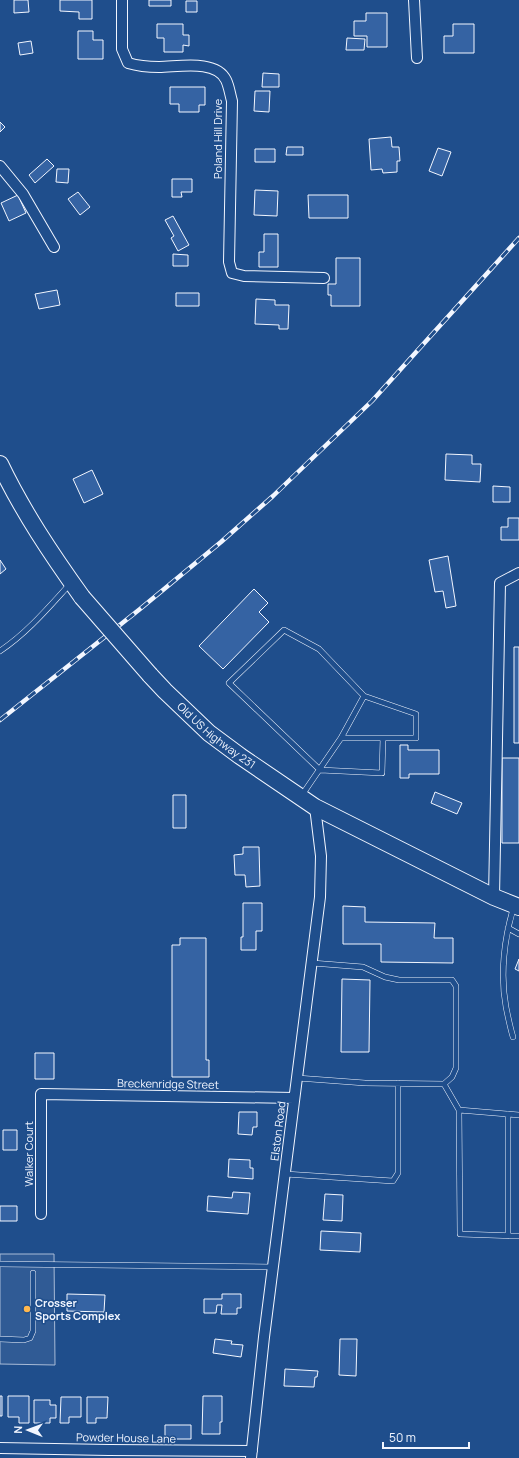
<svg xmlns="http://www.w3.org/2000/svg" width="519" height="1458" font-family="Manrope,sans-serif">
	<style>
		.built { fill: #305b95; stroke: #a8bbd7 }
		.building { fill: #3563a3; stroke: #f2f6ff }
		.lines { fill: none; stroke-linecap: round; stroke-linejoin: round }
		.service-casing { stroke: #f2f6ff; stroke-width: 6 }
		.minor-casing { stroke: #f2f6ff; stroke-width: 12 }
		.primary-casing { stroke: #f2f6ff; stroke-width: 18 }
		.service { stroke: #1f4e8c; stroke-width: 5 }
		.minor { stroke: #1f4e8c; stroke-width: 10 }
		.primary { stroke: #1f4e8c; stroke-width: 16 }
		.rail-casing { stroke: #f2f6ff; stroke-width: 4.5 }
		.rail { stroke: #1f4e8c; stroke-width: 3; stroke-dasharray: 9; stroke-linecap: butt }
		.primary-bridge-casing { stroke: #f2f6ff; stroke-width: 18; stroke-linecap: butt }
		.primary-bridge { stroke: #1f4e8c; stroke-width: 16 }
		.poi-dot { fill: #ffb74d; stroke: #1f4e8c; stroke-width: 1.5 }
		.labels { text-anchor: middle; stroke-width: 3; stroke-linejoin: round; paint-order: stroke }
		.street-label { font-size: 11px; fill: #f2f6ff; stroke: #1f4e8c }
		.poi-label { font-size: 11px; font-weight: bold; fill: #f2f6ff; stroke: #1f4e8c; text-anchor: start }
	</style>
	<rect width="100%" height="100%" fill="#1f4e8c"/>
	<!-- built -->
	<path class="built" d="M0,1254H54L55,1365L0,1364Z"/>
	<!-- building -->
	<path class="building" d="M14,0H28L29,12L14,13Z
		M60,0H92V19H79V12L60,11Z
		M149,0H171V6H149Z
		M186,1H197V12H186Z
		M366,13H387V47H367V36H354V21H366Z
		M157,24H183V35H189V46L183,45V52H164V38H157Z
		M453,24H474V53H444V36H453Z
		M78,31H93V40H103V59H78Z
		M347,38L365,39L364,50H346Z
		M31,41L33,53L20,55L18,43Z
		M263,73L279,74V87H262Z
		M170,87H205V105H199V112H179V104H170Z
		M255,91H270L269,112L254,111Z
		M0,122L5,127L0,132Z
		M391,137L392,147H399L400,161H397V172L383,173L382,169L371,170L369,139Z
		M287,147H303V155H286Z
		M438,148L451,152L442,176L429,171Z
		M255,149H275V162H255Z
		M47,159L54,166L35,183L29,175Z
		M57,169H69L68,183L56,182Z
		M172,179H192V192H181L182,197H172Z
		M255,190L278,191L277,216L254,215Z
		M78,192L90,207L80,215L68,199Z
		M18,195L26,213L9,221L1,203Z
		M308,195H348V218H309Z
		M173,216L189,245L178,251L171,238L174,236L165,220Z
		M264,234H278V267H259V252H264Z
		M173,254L188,255V266H173Z
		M336,258H360V306H331V295H328V284H336Z
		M57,290L60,305L39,309L35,294Z
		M176,293H199V306H176Z
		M256,299L275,300V305H289L288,329H279V325L255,324Z
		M446,454L472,455V464H481L480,482L445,480Z
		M92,470L103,494L84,503L73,479Z
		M493,486L510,487V502H493Z
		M508,518H519V540H501V527H508Z
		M448,556L456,606L446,608L443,591L435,592L429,560Z
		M0,560L6,569L0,574Z
		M254,589L268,603L259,612L269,622L223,669L199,646Z
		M514,647H519V743H514Z
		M400,745H408V750H439V774H409V778H400Z
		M502,758H519V843H502Z
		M435,792L462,803L457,814L431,803Z
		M173,795H186V828H173Z
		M243,847H259L260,886L246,887L245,875H235L234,855L243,854Z
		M243,903H262V931H256V950H241V937H243Z
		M343,906L365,907V922L435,923L434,938H453V963L381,962V944H343Z
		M180,938H206V1060H209V1077H172V945H180Z
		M519,959V971L515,969Z
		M342,979L370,980L369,1052H341Z
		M35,1053H54V1079H35Z
		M239,1112H257V1127H253L252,1135L238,1134Z
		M3,1130H17V1150H3Z
		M229,1159L250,1160V1168H253V1179L228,1177Z
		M233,1192L250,1193L248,1214L207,1211L208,1196L232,1198Z
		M325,1194L343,1195L342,1221L323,1220Z
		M0,1206H17V1221H0Z
		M321,1231L361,1233L360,1252L320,1250Z
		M67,1294L105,1295L104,1312L67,1311Z
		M222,1294H241V1308H237V1314H221L222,1305H217L216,1313H204V1299H222Z
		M215,1339L232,1341L231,1344L243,1345L241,1357L213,1353Z
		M340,1339H357L356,1376L339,1375Z
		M285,1369L318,1371L317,1377H315L314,1387L284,1386Z
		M0,1396H2V1416H0Z
		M8,1396H29V1423H19V1417H8Z
		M203,1396H222V1422H220V1434H202Z
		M61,1397H81V1417H69V1423H60Z
		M87,1397H108L107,1418H96V1423H87Z
		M34,1400H50V1405H56V1418H50V1423H34Z
		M165,1425H191V1439H165Z"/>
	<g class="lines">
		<defs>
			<path id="service" d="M0,651C27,633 48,608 70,584
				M341,738H416V714L364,696L319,649L284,630L229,683L320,770L382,773L383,738
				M302,795L341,738L364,696
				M508,928L519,934
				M513,1037C510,1027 508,1017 506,1007C500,975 504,938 514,906
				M297,1078L365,1083L444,1084L452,1077L456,1068V986L452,980H399L385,977L363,967L312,963
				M444,1084L459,1110L460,1234L519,1236
				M459,1110L519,1115
				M285,1174L393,1181L398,1173V1083
				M508,1236V1114
				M0,1264L273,1267
				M0,1339L24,1340L30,1338L33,1331V1273"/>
			<path id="minor" d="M122,0V49L128,63C138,66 149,67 159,67C178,67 216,59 226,80C229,86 230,94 232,101L229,262L232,273L244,276L324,278
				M414,0L417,58
				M0,166L23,194L54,247
				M494,897L500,583L519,573
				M41,1214V1094L294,1098
				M0,1448L109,1450L252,1451
				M251,1458L264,1337L320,897L321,856L315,807"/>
			<g id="primary">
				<path d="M0,464C23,512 52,555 82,597"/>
				<path id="s1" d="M150,675L165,691L209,733L240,756L315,807L494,897L519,907"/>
			</g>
		</defs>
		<!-- service casing -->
		<use href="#service" class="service-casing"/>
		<!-- minor casing -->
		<use href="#minor" class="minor-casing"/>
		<!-- primary casing -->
		<use href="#primary" class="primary-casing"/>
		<!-- service -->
		<use href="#service" class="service"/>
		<!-- minor -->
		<use href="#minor" class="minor"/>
		<!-- primary -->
		<use href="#primary" class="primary"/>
		<defs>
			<path id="rail" d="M0,720L140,609L221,542L273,496L372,401L519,238"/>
		</defs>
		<!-- rail casing -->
		<use href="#rail" class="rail-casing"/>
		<!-- rail -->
		<use href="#rail" class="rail"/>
		<defs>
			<path id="primary-bridge" d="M82,597L150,675"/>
		</defs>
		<!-- primary-bridge casing -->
		<use href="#primary-bridge" class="primary-bridge-casing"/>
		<!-- primary-bridge -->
		<use href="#primary-bridge" class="primary-bridge"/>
	</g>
	<!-- markers -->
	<circle class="poi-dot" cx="27" cy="1309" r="4"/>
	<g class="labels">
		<!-- street labels -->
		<g class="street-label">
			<text transform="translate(218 139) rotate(-90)" y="4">Poland Hill Drive</text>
			<text dy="4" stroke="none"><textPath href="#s1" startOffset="90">Old US Highway 231</textPath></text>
			<text transform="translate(168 1084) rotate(1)" y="4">Breckenridge Street</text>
			<text transform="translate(278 1131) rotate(-83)" y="4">Elston Road</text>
			<text transform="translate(29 1154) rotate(-90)" y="4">Walker Court</text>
			<text transform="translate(126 1438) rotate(1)" y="4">Powder House Lane</text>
		</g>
		<!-- poi labels -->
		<g class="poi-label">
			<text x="35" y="1307">Crosser<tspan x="35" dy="13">Sports Complex</tspan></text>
		</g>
	</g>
	<!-- north arrow -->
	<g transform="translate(28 1430) rotate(271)" stroke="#1f4e8c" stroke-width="3" paint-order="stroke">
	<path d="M0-3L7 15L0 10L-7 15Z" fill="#f2f6ff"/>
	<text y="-6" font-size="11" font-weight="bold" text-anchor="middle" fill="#f2f6ff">N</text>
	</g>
	<!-- scale -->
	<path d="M383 1442v6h86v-6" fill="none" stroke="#f2f6ff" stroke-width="2"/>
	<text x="389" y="1442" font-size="12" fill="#f2f6ff" stroke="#1f4e8c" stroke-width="3" paint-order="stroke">50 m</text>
</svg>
